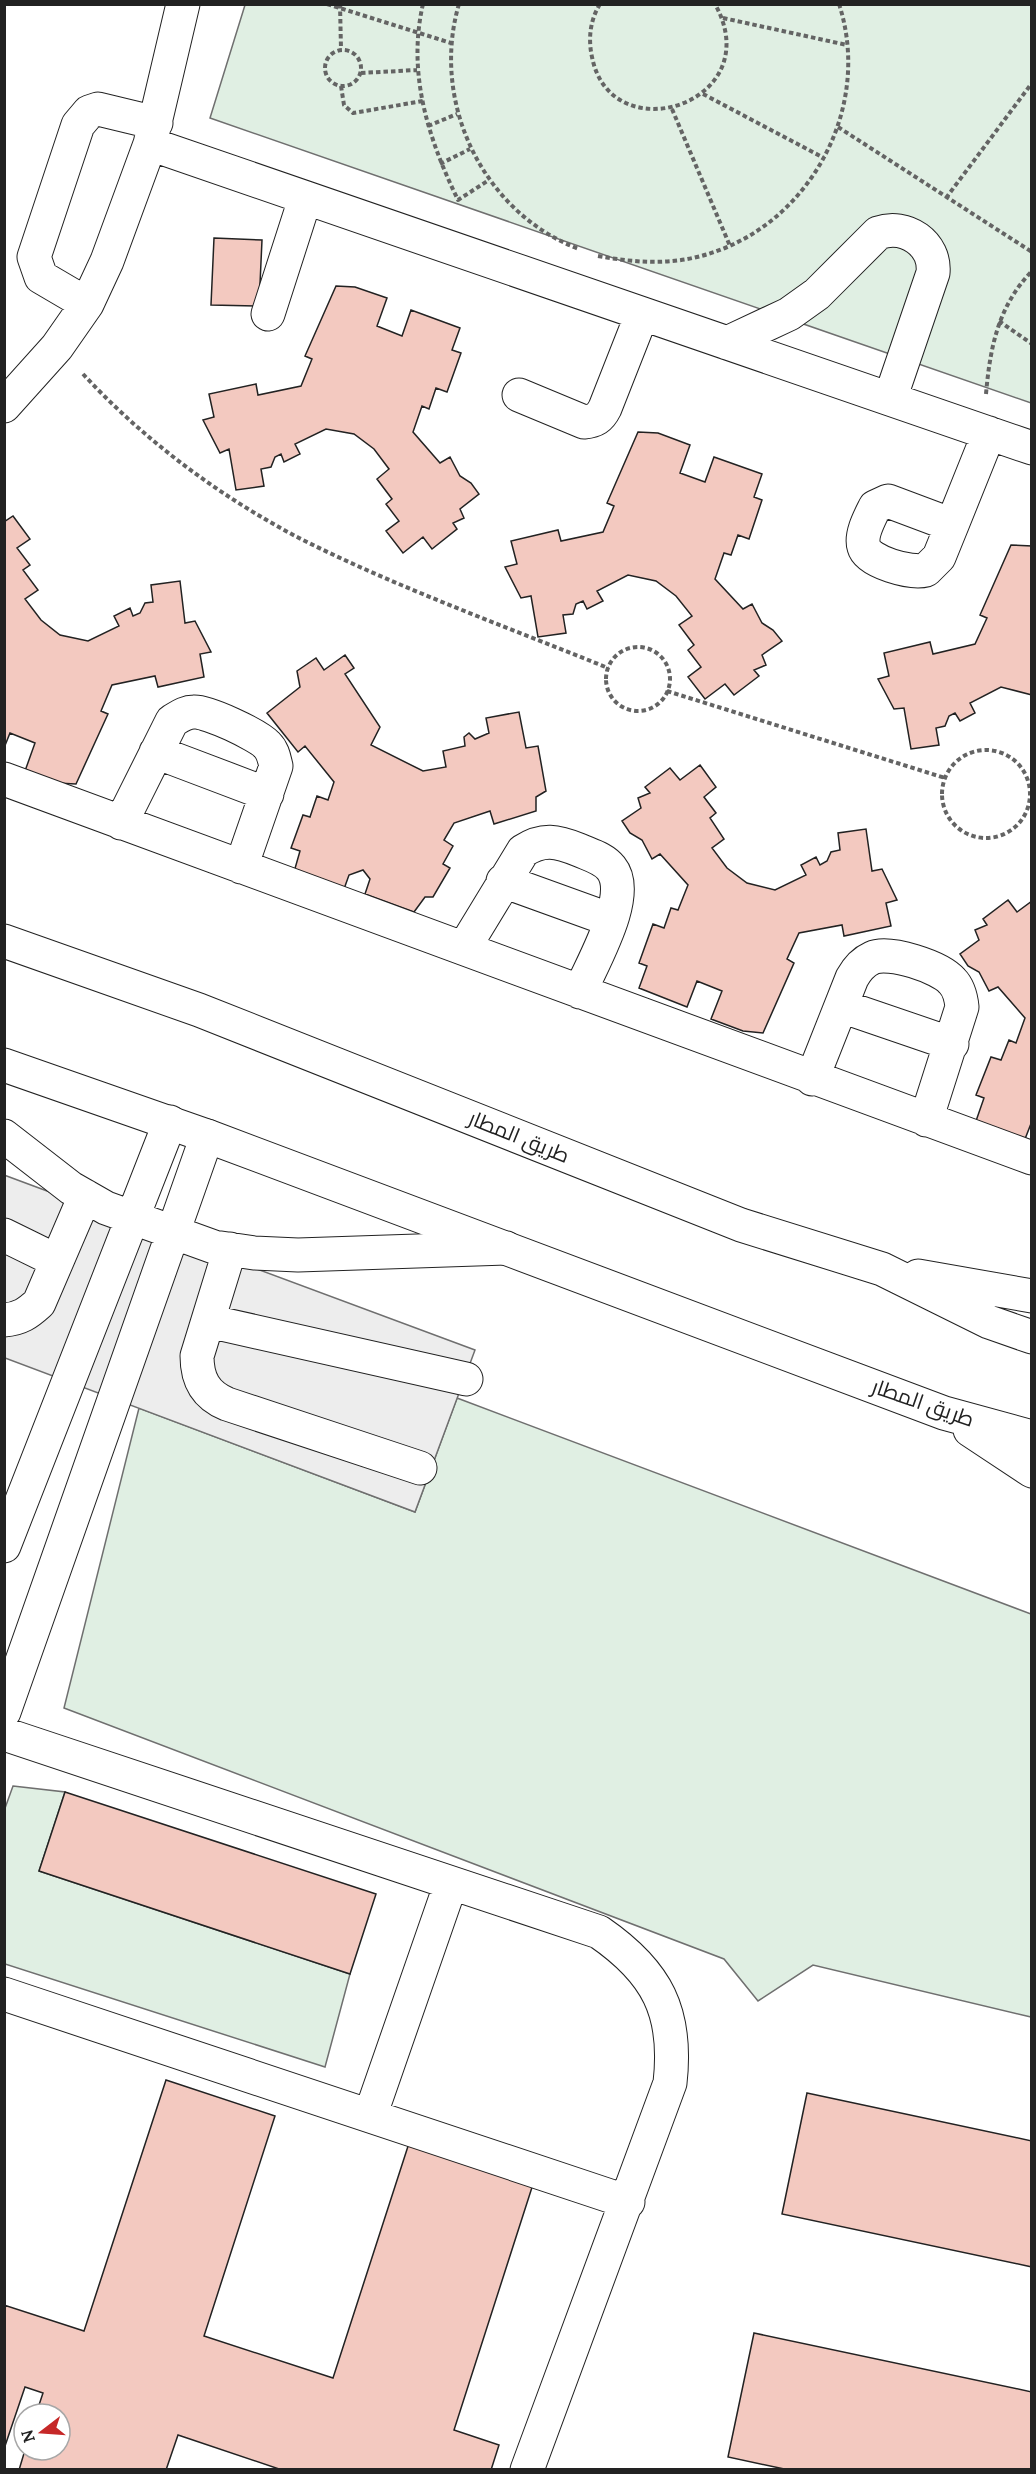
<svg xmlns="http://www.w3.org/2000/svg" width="1036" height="2474" font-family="Lora,Cairo,serif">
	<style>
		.green { fill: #e0efe3; stroke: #6f6f6f; stroke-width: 1.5 }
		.parking { fill: #ededed; stroke: #6f6f6f; stroke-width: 1.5 }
		.building { fill: #f3c9c0; stroke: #222; stroke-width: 1.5 }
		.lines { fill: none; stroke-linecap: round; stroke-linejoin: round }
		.minor-casing { stroke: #222; stroke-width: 35 }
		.highway-casing { stroke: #222; stroke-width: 35 }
		.path { stroke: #646464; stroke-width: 4; stroke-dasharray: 4.5 3; stroke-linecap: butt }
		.minor { stroke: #fff; stroke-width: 33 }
		.highway { stroke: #fff; stroke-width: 33 }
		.labels { text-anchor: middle; stroke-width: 4.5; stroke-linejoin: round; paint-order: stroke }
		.street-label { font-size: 21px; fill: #222; stroke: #fff }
	</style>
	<rect width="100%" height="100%" fill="#fff"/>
	<!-- green -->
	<path class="green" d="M245,5H1031V403L210,118Z
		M457,1398L1031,1614V2017L813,1965L758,2001L724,1959L64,1708L139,1408L415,1512Z
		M13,1786L65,1792L39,1871L350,1974L325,2067L5,1964L4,1811Z"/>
	<!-- parking -->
	<path class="parking" d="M4,1175L475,1350L415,1512L5,1358Z"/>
	<!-- building -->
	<path class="building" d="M214,238L262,240L259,306L211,305Z
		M336,286L355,287L387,298L377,326L402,336L411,310L460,328L452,350L461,353L447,392L436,388L429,409L422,406L413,432L440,463L450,457L460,476L471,483L479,494L460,509L464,518L453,523L457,529L432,549L423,537L403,553L386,531L399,521L386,504L392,499L377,479L389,469L374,449L354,434L326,429L295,444L300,454L284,462L281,454L275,457L271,467L261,469L264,486L236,490L229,449L220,453L203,420L214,417L209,394L256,384L258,395L301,386L312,359L305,356Z
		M638,432L658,433L690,445L680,473L705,482L714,457L762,474L754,497L762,500L749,539L738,535L731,555L724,553L715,579L743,609L752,604L762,623L773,630L782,641L762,655L766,665L754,670L759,676L734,695L725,684L705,699L688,677L701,667L688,650L694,645L679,625L692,616L676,596L656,581L628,575L597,591L603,601L587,609L583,601L576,604L573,614L563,615L566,633L538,637L531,596L521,598L505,567L517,564L511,541L558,530L561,541L603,532L614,506L607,503Z
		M13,516L30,539L17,548L30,565L23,570L38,590L25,599L41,620L60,635L88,641L119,626L114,616L130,608L133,616L140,613L145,603L153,602L151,585L180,581L185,623L195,621L211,652L200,654L204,677L158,687L155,676L112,685L101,711L108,714L76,784L56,783L25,771L35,743L10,733L4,748V522Z
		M1011,545L1032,546V695L1001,687L970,703L975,713L960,721L955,713L949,716L945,726L936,728L939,745L911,749L904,708L894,709L878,679L889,676L884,653L930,642L933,654L975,644L987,618L980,615Z
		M345,655L354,668L345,674L380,727L371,745L423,771L446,767L443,751L465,746L464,737L469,733L475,739L489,733L486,718L519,712L526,748L538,746L546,791L536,797V811L494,824L490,811L454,823L444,840L453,846L443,864L450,868L433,897H425L414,912L365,894L370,879L363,870L349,875L344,889L294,872L300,851L291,848L303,815L310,817L317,796L328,800L334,782L305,746L298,752L267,713L300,687L297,671L316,658L324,670Z
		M700,765L716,787L704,797L716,813L710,818L724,839L712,848L727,868L747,883L775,890L806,875L801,865L816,857L820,865L827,861L831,852L840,850L838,833L866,829L872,871L882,869L897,900L886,903L891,926L844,936L842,925L799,933L787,959L794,963L763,1033L743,1031L711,1019L722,991L697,981L687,1007L639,988L647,966L639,963L653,924L664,928L671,908L678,910L688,885L660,854L652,859L642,840L630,833L622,821L641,808L638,798L650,793L645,787L670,768L680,780Z
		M1008,900L1017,912L1032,901V1121L1025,1139L976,1121L984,1098L976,1095L991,1057L1001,1060L1009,1040L1016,1043L1025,1018L998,987L989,991L979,972L968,966L960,954L979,940L975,930L987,925L983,919Z
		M65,1792L376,1894L350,1974L39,1871Z
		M166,2080L275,2116L204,2336L333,2378L411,2137L535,2178L454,2430L499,2445L491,2470H282L178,2435L166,2470H19L25,2450H60V2414H36L43,2393L25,2387L4,2449V2305L84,2331Z
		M807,2093L1032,2141V2267L782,2214Z
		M754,2333L1032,2392V2470H789L728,2457Z"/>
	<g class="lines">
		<defs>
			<path id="minor" d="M150,144L1032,448
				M87,304L41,277L34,257L78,125L89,112L98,109L156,123
				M268,314L305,199
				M727,343L789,314L817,294L878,233C906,223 936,244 933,273L890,399
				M519,395L584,422C595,421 600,418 605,408L642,314
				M4,406L57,347L87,304L107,261L150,144L183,4
				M888,501L952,525L939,557L926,570C911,574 868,562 864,547C860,535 870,517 875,507Z
				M952,525L989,433
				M156,752L267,794
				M4,779L1032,1158
				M121,823L172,721C179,717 185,712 194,712C207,711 258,735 267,745C273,751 274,758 276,766L241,867
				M503,881L611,920
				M464,948L523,851C543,838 557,841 579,850C590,855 603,858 611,868C633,895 592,963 580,992
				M841,1006L952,1044
				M812,1079L852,978C857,969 863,962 872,958C889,950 940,967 952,981C959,988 961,997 962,1007L926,1120
				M4,1136L71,1188L106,1208L214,1247L254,1253L298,1255L506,1248
				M4,1235L57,1261
				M230,1249L197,1356C197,1379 205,1395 227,1404L420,1468
				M4,1320C20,1319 28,1313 39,1303L85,1196
				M208,1321L466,1379
				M4,1546L170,1122
				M4,1712L207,1136
				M4,1734L599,1932C657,1972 678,2012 670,2083L527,2470
				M4,1994L628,2202
				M370,2116L451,1883"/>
			<path id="highway" d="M4,941L199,1010L741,1225L882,1269L989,1322L1032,1337
				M4,1065L207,1136L944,1413L1032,1437
				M918,1276L1032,1296
				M970,1430L1032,1471"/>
		</defs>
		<!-- minor casing -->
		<use href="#minor" class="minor-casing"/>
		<!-- highway casing -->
		<use href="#highway" class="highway-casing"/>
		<!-- path -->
		<path class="path" d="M327,4L451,43
			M340,4L341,49
			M423,4C407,73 428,138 458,200L489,180
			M459,4C430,102 483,213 579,249
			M600,4C590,20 588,39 592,57C611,154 770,103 715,4
			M723,18L847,45
			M325 68a18 18 0 1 1 36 0a18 18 0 1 1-36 0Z
			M361,73L417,70
			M341,86L344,105L353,113L423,101
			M703,94L824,158
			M672,109L730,246
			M428,126L457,114
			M838,127L1032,252
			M440,164L470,149
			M946,198L1032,83
			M598,256C631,262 664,265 697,257C806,231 874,111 839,4
			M999,321L1032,344
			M83,374C144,440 219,496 299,538C398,588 505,626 608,668
			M986,394C990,348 998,306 1032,271
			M606 679a32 32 0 1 1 64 0a32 32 0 1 1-64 0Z
			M667,691L945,778
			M942 794a44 44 0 1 1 88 0a44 44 0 1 1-88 0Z"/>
		<!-- minor -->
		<use href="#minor" class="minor"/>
		<!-- highway -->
		<use href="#highway" class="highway"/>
	</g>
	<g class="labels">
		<!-- street labels -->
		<g class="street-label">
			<text transform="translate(519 1137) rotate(22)" y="7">طريق المطار</text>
			<text transform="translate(923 1403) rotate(19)" y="7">طريق المطار</text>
		</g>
	</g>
	<!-- border -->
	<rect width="1036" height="2474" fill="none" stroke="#222222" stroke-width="12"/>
	<!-- north arrow -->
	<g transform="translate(42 2432) rotate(253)"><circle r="28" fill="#ffffff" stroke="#a7a7a7" stroke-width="1.5"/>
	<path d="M0-4.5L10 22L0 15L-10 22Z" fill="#c62828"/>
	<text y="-9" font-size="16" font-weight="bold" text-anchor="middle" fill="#222222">N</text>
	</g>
</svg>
